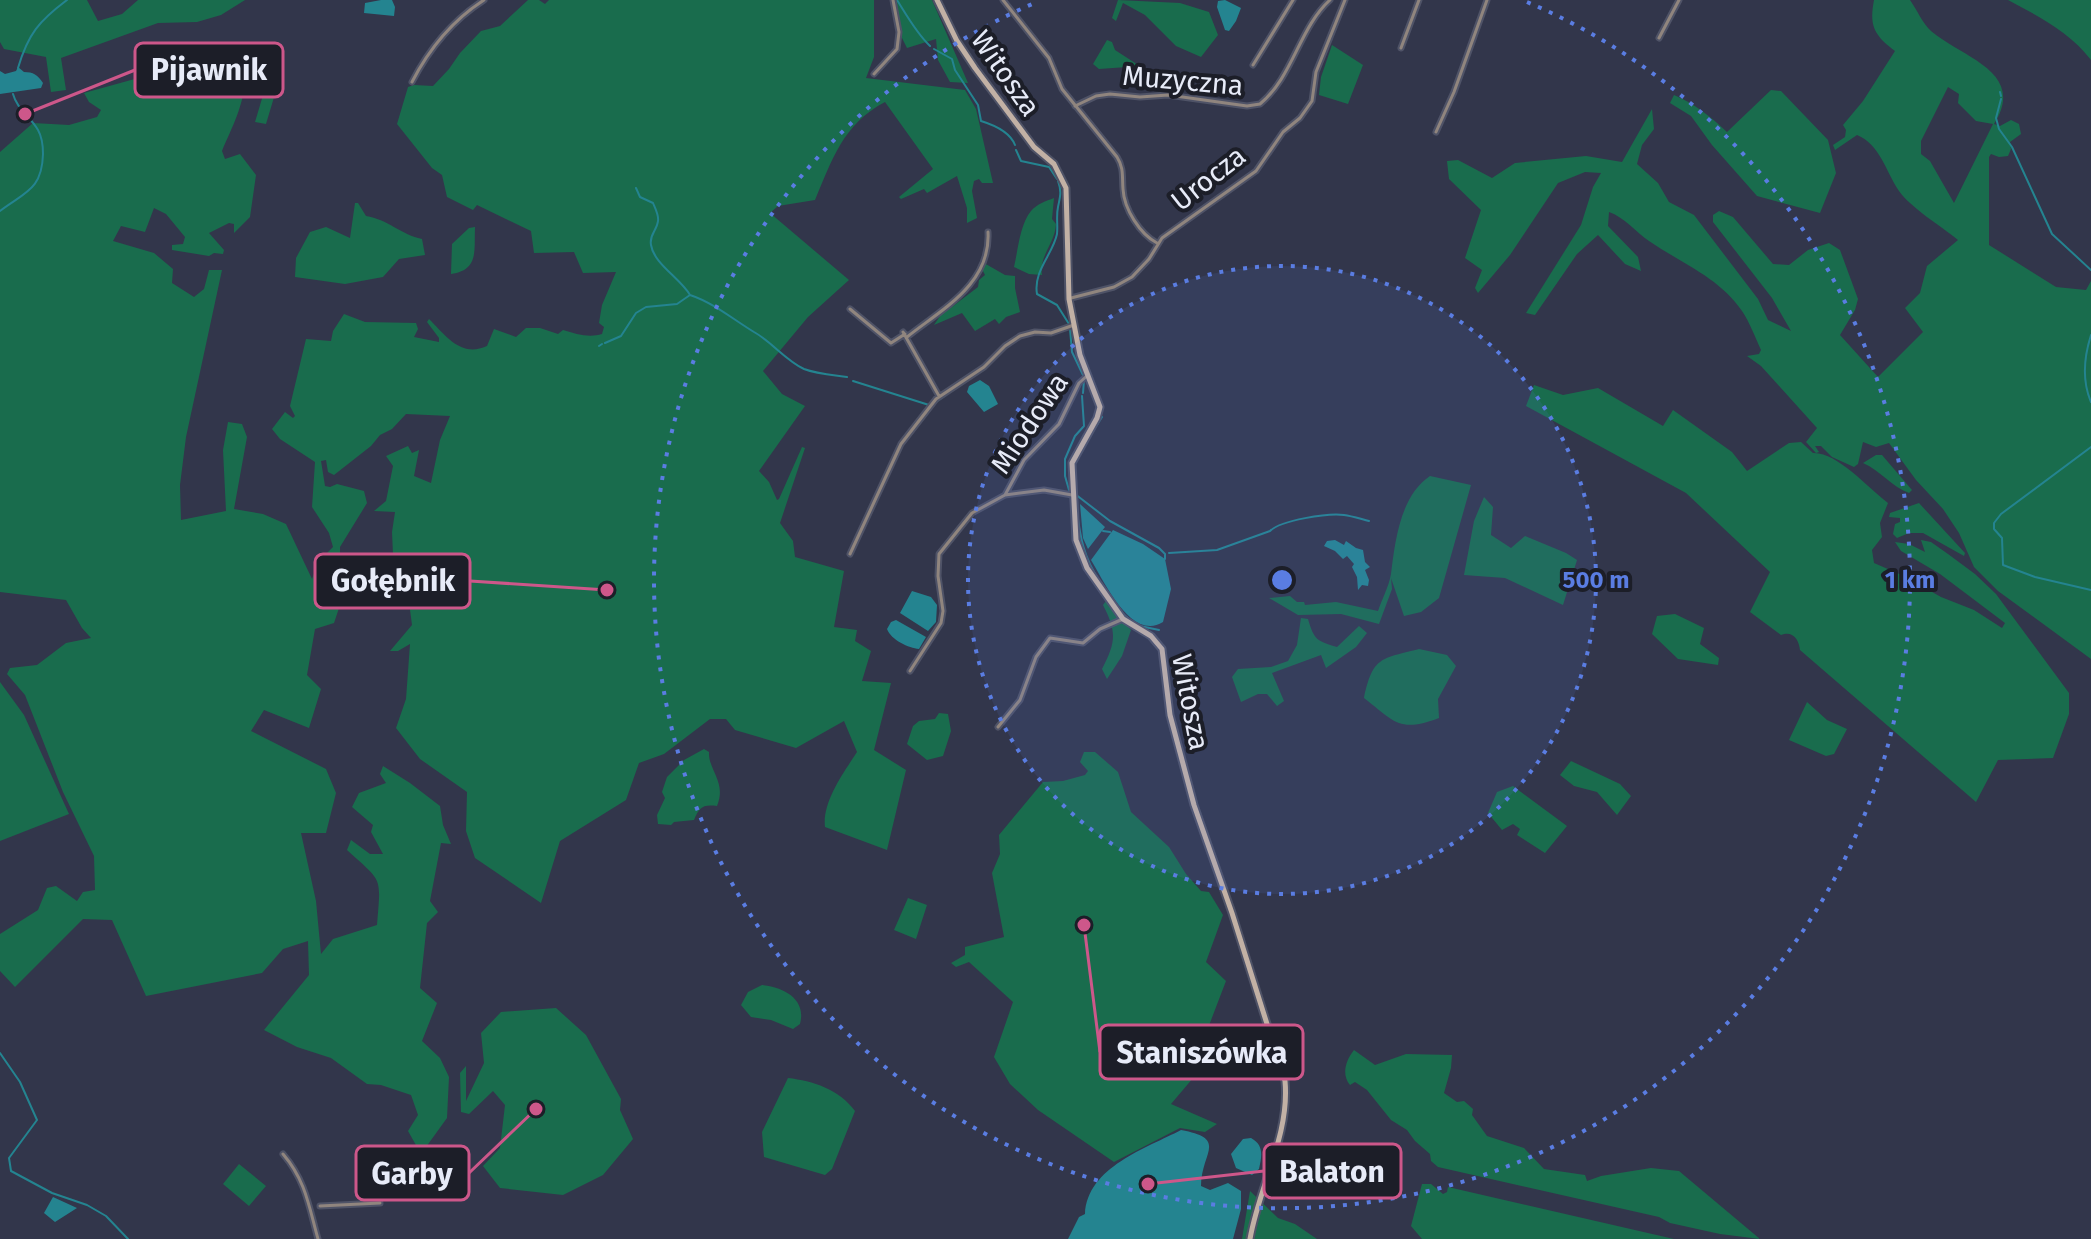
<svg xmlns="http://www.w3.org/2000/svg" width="2091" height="1239" font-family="'Fira Sans',sans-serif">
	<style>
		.green { fill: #196c4d; fill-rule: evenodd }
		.water { fill: #248490 }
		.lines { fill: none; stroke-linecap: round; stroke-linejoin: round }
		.stream { stroke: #248490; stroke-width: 2 }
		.street-casing { stroke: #4f5367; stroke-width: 7 }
		.secondary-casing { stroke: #4f5367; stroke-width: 9 }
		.street { stroke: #90857e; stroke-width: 3 }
		.secondary { stroke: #c2b1a5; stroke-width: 5 }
		.ring { fill: none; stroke: #5a7de2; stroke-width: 4; stroke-dasharray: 4 8 }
		.labels { text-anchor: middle; stroke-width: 8; stroke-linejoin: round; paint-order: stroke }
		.street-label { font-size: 28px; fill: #e7ebf8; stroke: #1c1e28 }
		.centre { fill: #5a7de2; stroke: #1c1e28; stroke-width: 4 }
		.ring-label { font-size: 24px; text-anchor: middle; font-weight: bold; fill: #5a7de2; stroke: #1c1e28; stroke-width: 8; stroke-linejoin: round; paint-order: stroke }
		.leader { fill: none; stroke: #cd578a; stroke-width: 3 }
		.callout-dot { fill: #cd578a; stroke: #1c1e28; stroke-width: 3 }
		.callout { fill: #1c1e28; stroke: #cd578a; stroke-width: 3 }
		.callout-label { font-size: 30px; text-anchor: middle; font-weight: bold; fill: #e7ebf8 }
	</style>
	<rect width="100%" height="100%" fill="#32364b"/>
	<!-- green -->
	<path class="green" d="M0,0H87L98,21L122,14L138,0H245L221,15L197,22L158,23L61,58L66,90L51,92L46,57L4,49L0,42Z
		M528,0H539L545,4L549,0H874V57L866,78L965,90L976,109L993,183H982L979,179L974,181L972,191L977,218L967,223V208L957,176L927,193L924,189L901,199L899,197L933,169L885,102C843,124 832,160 815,200L778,206L770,213L849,280L808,317L763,371L782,394L805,406L759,471L769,482L777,500L779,499L802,447L805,448L780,523L793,541L795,557L844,571L834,627L857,630L855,641L871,651L862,681L891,683L874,750L906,770L887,850L825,827C822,802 844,772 857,752L844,721L796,748L735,730L726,719H710L664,754L639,763L626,800L560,841L541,903L475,858L466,831L467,792L420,759L396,728L406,699L410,644L398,651H390L412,625L406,579L394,577L392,532L395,512L374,511L386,501L393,466L386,456L408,446L412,453L419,450L414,476L431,483L440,440L450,416L406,414L392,429L380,435L371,446L334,475L328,472L326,460L321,461L325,486L330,487L337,484L364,491L367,503L340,547V605L334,623L315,629L307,675L321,689L309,728L264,710L251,731L326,769L336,793L326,833H301L316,901L321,954L333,939L377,925C381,875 383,883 347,850L351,840L370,854H383L371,832L373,825L352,807L359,793L386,783L380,774L383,766L410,783L440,806L443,825L451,844L441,843L430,901L438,912L427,923L420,988L437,1003L422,1041L440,1058L449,1077L447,1118L421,1154L408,1131L418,1115L411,1095L381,1085L367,1084L331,1058L297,1047L264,1030L309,975L308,941L283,949L262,973L146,996L112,920L83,919L15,987L0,971V934L38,910L47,888L56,886L77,901L83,892L95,890L94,856L63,792L25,695L7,674L10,668L37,665L66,643L91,638L82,628L66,600L0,592V152L33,123L69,125L97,117L101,110L89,102L84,93L160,72L208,74L228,87L239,77L243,66C250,94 233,125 222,151L225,159L240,154L256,175L250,217L234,233V224L229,223L209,233L224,250L223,254L214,253L209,256L172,250V245L183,244L185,237L166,214L154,208L145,232L121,226L113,241L154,253L173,269L172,283L194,297L204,289L209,270H222L186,437L180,485L181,520L226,511L223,450L228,422L242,424L247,437L234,509L263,514L286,524L312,579L318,562L333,547L329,533L312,507L315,462L280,439L272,429L285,412L293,418L295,416L290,406L306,339L331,341L333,331L344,314L365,322L416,323L418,329L414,337L439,342V338L427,322L429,319C446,336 461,358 487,346L494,329L516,337L526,328H540L558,334L563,330C576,334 589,338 602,334L604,327L599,323L602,305L616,272L583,273L574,252L534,253L531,231L477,205L473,210L447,197L442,175L432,168L397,124L408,87L414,85L433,86L449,69L460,53L481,31L500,26Z
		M895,0H932L968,83L950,82L938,60L936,39L907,48L902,38Z
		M1118,0L1180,3L1209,12L1218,35L1201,57L1176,46L1145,15L1123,3L1116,21L1112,18Z
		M1874,0H1910C1917,10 1923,24 1931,31C1963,58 2027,72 1994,124L2000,126L2011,120L2019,124L2021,134L2010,142L2011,149L2008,156L1999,157L1991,154L1989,157V245L2056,287L2086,290L2091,281V659L1998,591L1974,567L1959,533L1943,509L1916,480L1889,443L1876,447L1863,442L1858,464L1854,467L1832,457L1821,446H1815L1819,452L1816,453L1806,442L1817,428L1761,366L1747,356L1759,354L1761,350C1755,337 1750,323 1742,311C1720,278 1681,263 1649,241C1636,232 1624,217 1609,212L1608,226L1638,257L1641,271L1625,264L1598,235L1577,254L1535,315L1526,313L1581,225L1593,187L1601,173L1585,172L1558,183L1510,255L1478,293L1475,288L1482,270L1465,258L1481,210L1449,179L1447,161L1458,160L1492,178L1515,163L1586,156L1622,162L1652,109L1654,129L1642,145L1637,164L1658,183L1669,202L1694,215L1758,299L1768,320L1791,331L1772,298L1713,222V215L1719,211L1733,217L1773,264L1789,265L1808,250L1829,243L1840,250L1858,299L1855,310L1840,335L1878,377L1923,332L1905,308L1920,293L1927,266L1958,240C1941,226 1911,208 1899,191C1886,172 1880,144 1857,135L1835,150L1833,145L1845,137L1846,130L1843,125L1863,101L1895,51C1874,35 1869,26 1874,0ZM1948,87L1959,94L1958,103L1976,121L1993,124L1954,203L1930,161L1921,154V141Z
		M2008,0H2091V60C2070,32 2038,16 2008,0Z
		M1107,40L1112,42L1115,50L1149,72V77L1127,67L1099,69L1093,64Z
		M1332,45L1363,65L1348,104L1319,95L1321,77Z
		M284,64L266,124L255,122L272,65Z
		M1771,90L1781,91L1828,140L1836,173L1820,213L1757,196L1712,145L1691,116L1670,103L1674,95C1695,104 1710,116 1727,132Z
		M1054,198L1052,219L1056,224C1055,244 1039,255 1042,275L1029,274L1014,267C1018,250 1020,224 1031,211C1037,204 1046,201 1054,198Z
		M355,203H358L366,216C387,219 402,235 422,239L425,255L399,259L383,277L345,284L295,277L296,258L310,232L326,227L350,238Z
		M475,227C474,251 479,270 451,274L452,244L469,228Z
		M984,263L1005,275L1015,276V288L1020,312L1006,317L999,324L995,319L975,331L962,313L934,325L940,316L978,287L979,280L985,275L982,269Z
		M1534,385L1563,395L1598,388L1663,426L1673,410L1732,452L1747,471L1789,443L1801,442L1813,453C1837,452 1867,487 1888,503L1880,523L1882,537L1872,550L1874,563L1904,576L1941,597L1974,610L2002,628L2005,623L1940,574L1901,551L1895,542L1909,544L1925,552L1921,540L1931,542L1948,554L1975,574L1996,594L2069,693V714L2053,758L1998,760L1976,802L1800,650C1799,640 1793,630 1781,635L1750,612L1770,572L1686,493L1526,406Z
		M1876,455H1882L1912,490L1909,493C1892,487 1881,471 1863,463Z
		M1430,476L1471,485L1439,598L1421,612L1404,616L1391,578L1392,589L1379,624L1341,614L1298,615L1269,598L1290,596L1297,602H1304L1305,605L1336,602L1378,611C1382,599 1389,586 1391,574C1395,542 1400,496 1430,476Z
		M1484,497L1493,507L1491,535L1511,548L1525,536L1566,553L1577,560L1563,605L1505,578L1464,575L1474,521Z
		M1919,503L1965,553L1964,556L1923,533H1909L1897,538L1893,534L1895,524L1900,522V518L1889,517L1890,513Z
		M1106,601L1131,630L1122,656L1107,679L1102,669C1116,642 1117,632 1103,605Z
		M1675,614L1704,628L1700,644L1719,658L1718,665L1678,659L1652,634L1657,616Z
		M1301,618L1308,619C1314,640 1317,641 1337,647L1359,626L1367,633L1356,647L1326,668L1321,655L1272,673L1284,701L1277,706L1267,694H1258L1241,702L1232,677L1238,669L1271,667L1288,661L1297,645Z
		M1419,649L1447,655L1456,666L1438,699L1439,718C1399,733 1395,722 1364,698C1373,657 1380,659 1419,649Z
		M0,682L24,715L69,814L0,841Z
		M1807,702L1827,720L1847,729L1834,754L1826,756L1789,740Z
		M939,713L948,714L951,731L943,756L927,760L907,744L913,726L919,721L935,719Z
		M704,749L709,752C708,770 727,782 717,806C702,804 699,808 694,820L674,822L671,825L658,824L657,815L665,798L662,792L667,777L684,760Z
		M1084,752H1095L1118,772L1131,812L1169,847L1186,874L1201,891L1209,892L1223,915L1206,962L1226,981L1200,1049L1199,1071L1171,1104L1217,1124L1205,1132L1180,1128L1114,1162L1038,1110L1010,1084L994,1057L1013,1002L969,962L956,967L951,963L965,955V947L1004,937L992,873L1000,854L999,835L1043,782L1063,781L1085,775L1088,771L1080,762Z
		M1571,761L1620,784L1631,796L1617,815L1597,792L1574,786L1560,775Z
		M1513,786L1567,826L1545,853L1517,835L1520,829L1513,824L1502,830L1488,813L1497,792Z
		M908,898L927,905L916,939L894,930Z
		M762,985C782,987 807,998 800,1024L793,1029L771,1020L751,1017L741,1005L748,992Z
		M556,1008L586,1035L621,1099L620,1110L633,1139L603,1175L563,1195L500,1188L483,1166L500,1148L505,1105L493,1091L469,1114L461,1112L460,1073L466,1066V1101L484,1063L481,1033L501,1012Z
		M1354,1050L1375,1065L1406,1054L1452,1055L1451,1068L1444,1093L1457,1102L1464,1101L1473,1109L1472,1115L1487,1136L1524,1148L1544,1169L1585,1175L1587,1181L1601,1176L1651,1168L1679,1171L1760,1239L1720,1234L1670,1223L1659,1217L1438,1167L1431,1161L1430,1154L1415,1141L1407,1130L1391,1120L1367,1090L1355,1082L1350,1085C1341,1074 1346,1060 1354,1050Z
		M788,1078C813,1081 839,1089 855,1111L832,1169L825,1175L764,1157L762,1132Z
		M239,1164L266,1186L249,1206L223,1184Z
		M1422,1184H1431L1443,1194L1447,1192L1448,1187L1674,1239H1422L1411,1226Z
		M1250,1191L1278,1218L1295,1224L1317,1239H1242Z"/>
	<!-- water -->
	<path class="water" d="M381,0H392L395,7L394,16L364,13L365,3Z
		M1225,0L1241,8L1236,21L1229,31L1225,30L1217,7L1218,1Z
		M18,67L24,72C33,72 38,75 43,83L41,88L0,94V71L5,74L16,71Z
		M980,380L989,386L998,404L984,412L967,392L969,386Z
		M1080,504L1105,527L1088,549L1083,538Z
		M1113,530L1143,544L1165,559L1171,589L1163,622C1131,642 1104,581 1091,560Z
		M1335,540L1344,545L1346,541L1356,548L1363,550L1365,562L1370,567L1365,570L1369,580L1368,586L1362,585L1358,590L1357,577L1352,567L1354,564L1347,556L1343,559L1335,551L1324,546L1327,541Z
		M912,591L931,597L937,605L936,622L928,631L900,613Z
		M896,620L926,637L919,649C909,648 891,640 887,629L891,622Z
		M1181,1130C1229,1139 1201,1152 1201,1186L1210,1190L1228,1183L1241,1191V1209L1233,1239H1068L1079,1217L1085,1214C1087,1167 1147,1148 1181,1130Z
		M1251,1138C1264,1145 1262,1156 1259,1169L1252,1175L1236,1168L1231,1154L1243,1139Z
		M53,1197L77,1208L55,1222L44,1213Z"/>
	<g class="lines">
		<!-- stream -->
		<path class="stream" d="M897,0C907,16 917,34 930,46
			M934,49L952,59L955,70L978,105L981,121C994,125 1010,132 1015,145
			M18,68C28,34 39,21 67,0
			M2000,92L2001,96
			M2001,99L1996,118L1999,129L2012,147L2052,234L2091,270
			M1016,150L1021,161L1049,167L1057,179
			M1058,181C1062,192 1060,197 1058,207C1056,216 1058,225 1057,234C1053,254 1033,271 1037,294L1057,305L1069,324
			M636,188L640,197L653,203C655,208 659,215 658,221C657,231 649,234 651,245C654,264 680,278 690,295
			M0,211C25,192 42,190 43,154C43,146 42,137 38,130C30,116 17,109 13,94
			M1070,329L1072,352L1083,375
			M2091,335C2084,357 2082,381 2091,402
			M605,343L621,336L636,313L646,307L677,304L690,295C714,303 734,320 754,332C772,342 785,360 804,369C817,374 833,375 847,377
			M599,346L602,344
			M853,381L929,405
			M1083,393L1084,380
			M933,404L946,395
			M1088,439L1102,417
			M2091,447L2001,514L1994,523V529L2002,538L2003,565L2035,577L2091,590
			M1069,490L1065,476V459L1075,436L1084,426L1082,396
			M1075,494L1110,521L1159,548L1165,554V559
			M1077,511C1080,537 1084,558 1099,580
			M1103,531L1110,532
			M1169,553L1217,550L1270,531C1281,520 1328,513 1344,515C1352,516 1361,519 1369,521
			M1121,612L1131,621
			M1140,626L1159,630
			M0,1053L20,1082L37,1120L9,1158L11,1171L52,1193L87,1205L106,1216L128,1239"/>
		<defs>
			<path id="street" d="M1003,0L1049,58L1062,89L1117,157C1124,168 1122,177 1123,189C1124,209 1140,234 1157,243
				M1659,38L1679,0
				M1401,48L1419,0
				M1253,65L1293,0
				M874,74L897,49L899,32L893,0
				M412,82C429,49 453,20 484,0
				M1075,106L1096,96L1110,94L1140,97L1168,95L1247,106L1260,104C1293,77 1299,28 1330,0
				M1436,132L1454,92L1487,0
				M1071,298L1114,287L1132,277L1149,259L1162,238L1256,171L1283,132L1300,118L1312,101L1316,72L1345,0
				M850,309L891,343L905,334
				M903,332L939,396
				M907,337C942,309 991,284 988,232
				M1005,495L1024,460L1059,424L1079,383L1088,375
				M850,554L901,444L936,399L984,367L1005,346L1020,336L1035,332L1051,333L1074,325
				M910,671L941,623L943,611L938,576L939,554L972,513L1005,495L1044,490L1072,495
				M998,727L1020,700L1036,657L1050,638L1083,643L1100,629L1123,619
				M283,1154C306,1181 309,1207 318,1239
				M320,1206L380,1203"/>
			<path id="secondary" d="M937,0L957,41L975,68L1034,147L1054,164L1066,188L1069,299L1080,355L1100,407L1097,418L1072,463L1076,540L1087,568L1123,619L1151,636L1162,649L1170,715L1194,805L1232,913L1285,1081C1290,1135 1259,1186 1250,1239"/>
		</defs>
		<!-- street casing -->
		<use href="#street" class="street-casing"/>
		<!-- secondary casing -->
		<use href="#secondary" class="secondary-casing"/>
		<!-- street -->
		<use href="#street" class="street"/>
		<!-- secondary -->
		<use href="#secondary" class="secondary"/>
	</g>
	<!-- distance rings -->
	<circle cx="1282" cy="580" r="314" fill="#5a7de2" fill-opacity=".12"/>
	<g class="ring">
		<circle cx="1282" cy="580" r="314"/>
		<path d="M1527 2A628 628 0 1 1 1037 2"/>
	</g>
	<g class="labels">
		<!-- street labels -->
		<g class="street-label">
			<text transform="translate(1006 73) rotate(55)" y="10">Witosza</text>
			<text transform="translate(1183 80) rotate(5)" y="10">Muzyczna</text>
			<text transform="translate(1208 178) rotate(-38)" y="10">Urocza</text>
			<text transform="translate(1029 423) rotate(-56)" y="10">Miodowa</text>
			<text transform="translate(1191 702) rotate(79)" y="10">Witosza</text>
		</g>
	</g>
	<circle cx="1282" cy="580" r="12" class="centre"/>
	<g class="ring-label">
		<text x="1596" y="588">500 m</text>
		<text x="1910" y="588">1 km</text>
	</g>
	<!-- callouts -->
	<path class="leader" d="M25 114L135 70M607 590L470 581M1084 925L1100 1052M1148 1184L1264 1171M536 1109L469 1173"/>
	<g class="callout-dot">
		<circle cx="25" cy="114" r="8"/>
		<circle cx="607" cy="590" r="8"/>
		<circle cx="1084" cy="925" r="8"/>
		<circle cx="1148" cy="1184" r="8"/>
		<circle cx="536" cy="1109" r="8"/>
	</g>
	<g class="callout">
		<rect x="135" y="43" width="148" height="54" rx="8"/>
		<rect x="315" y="554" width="155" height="54" rx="8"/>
		<rect x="1100" y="1025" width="203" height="54" rx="8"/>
		<rect x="1264" y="1144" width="137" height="54" rx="8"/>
		<rect x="356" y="1146" width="113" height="54" rx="8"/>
	</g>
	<g class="callout-label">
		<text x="209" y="80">Pijawnik</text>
		<text x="393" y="591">Gołębnik</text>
		<text x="1202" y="1063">Staniszówka</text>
		<text x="1332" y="1182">Balaton</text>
		<text x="412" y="1184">Garby</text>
	</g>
</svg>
